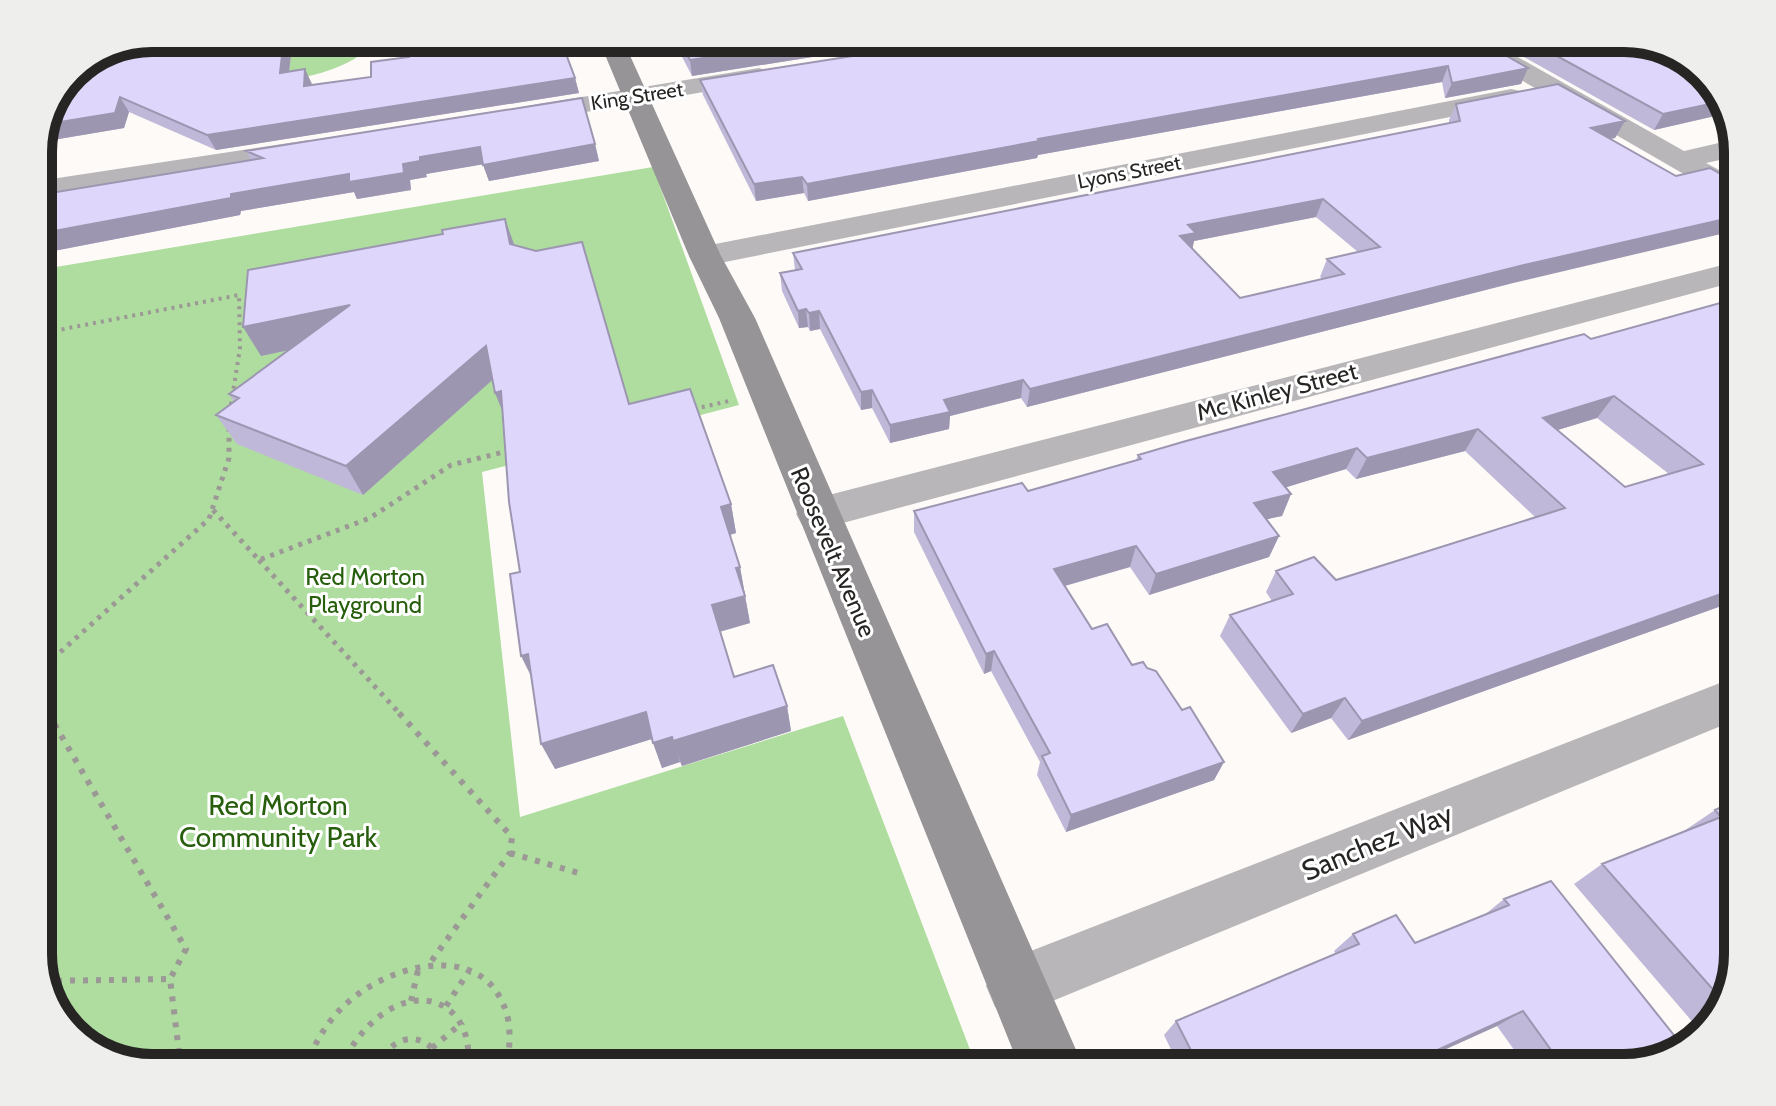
<svg xmlns="http://www.w3.org/2000/svg" width="1776" height="1106" font-family="Cabin,sans-serif">
	<style>
		.green { fill: #aedd9f }
		.lines { fill: none; stroke-linecap: round; stroke-linejoin: round }
		.path-far2 { stroke: #9b9895; stroke-width: 4; stroke-dasharray: 3 5; stroke-linecap: butt }
		.path-far1 { stroke: #9b9895; stroke-width: 5; stroke-dasharray: 4 6; stroke-linecap: butt }
		.path { stroke: #9b9895; stroke-width: 6; stroke-dasharray: 5 8; stroke-linecap: butt }
		.street { fill: #b8b6b8; fill-rule: evenodd }
		.secondary { fill: #979497; fill-rule: evenodd }
		.wall { fill: #c0b8d8; fill-rule: evenodd }
		.shaded-wall { fill: #9c96b0 }
		.building { fill: #dfd6fb; stroke: #9c96b0; stroke-width: 2; fill-rule: evenodd }
		.labels { text-anchor: middle; stroke-width: 6; stroke-linejoin: round; paint-order: stroke }
		.far-street-label { font-size: 20px; fill: #272523; stroke: #fff }
		.street-label { font-size: 24px; fill: #272523; stroke: #fff }
		.park-label { font-size: 24px; fill: #265e0b; stroke: #fff }
		.near-park-label { font-size: 28px; fill: #265e0b; stroke: #fff }
		.near-street-label { font-size: 28px; fill: #272523; stroke: #fff }
		.rim { fill: none; stroke: #272523; stroke-width: 10 }
	</style>
	<rect width="100%" height="100%" fill="#fefaf7"/>
	<!-- green -->
	<path class="green" d="M321,38H378C348,77 287,80 243,86L269,64Z
		M653,167L739,405L482,472L520,817L843,716L977,1068H152L89,1049L53,1010L38,961V270Z"/>
	<g class="lines">
		<!-- path-far2 -->
		<path class="path-far2" d="M38,334L239,295L240,348L230,411
			M694,409L729,401"/>
		<!-- path-far1 -->
		<path class="path-far1" d="M213,510L259,560L370,518L451,465L508,451
			M259,560L401,715
			M38,672L209,519L229,458V429
			M38,696L49,715"/>
		<!-- path -->
		<path class="path" d="M48,713L186,949L170,979L181,1068
			M399,713L512,837L510,853L430,963
			M510,853L582,874
			M44,981L170,979
			M411,1001L419,966
			M446,1006L469,971
			M432,1048L463,1022
			M304,1068C316,1041 329,1017 353,998C399,961 490,941 508,1019C511,1035 509,1052 507,1068
			M339,1068C351,1046 365,1025 387,1011C434,982 476,1016 467,1068
			M377,1068C387,1044 410,1028 432,1048L433,1068"/>
		<!-- street -->
		<path class="street" d="M1454,38H1484L1684,151L1736,139L1738,156L1706,163L1738,180V202L1727,199L1457,43Z
			M759,68L768,71L772,76L768,81L527,122L517,120L513,114L517,108L527,106Z
			M1511,89L1520,91L1524,97L1520,103L705,266L693,263L689,256L693,249L705,246Z
			M309,140L319,143L323,149L319,155L38,199V181Z
			M1738,261V281L817,530L802,525L796,514L802,503L817,498Z
			M1738,676V719L1016,1016L995,1007L986,986L995,965Z"/>
		<!-- secondary -->
		<path class="secondary" d="M598,38H622L721,256L755,318L1084,1068H1020L719,318L689,256Z"/>
	</g>
	<!-- wall -->
	<path class="wall" d="M152,38H293L289,72L312,85L371,77L409,57L408,38H563L566,49L564,50L575,78L579,93L216,150L129,112L124,128L41,142L38,153V145L72,71Z
		M666,38H932L692,76L680,53L674,54Z
		M967,38L1528,68L1521,84L1445,98L1442,82L1038,155L1037,158L808,201L804,193L756,201L703,95L700,80Z
		M1490,38H1624L1723,96L1728,113L1654,130Z
		M1456,104L1625,121L1615,138L1610,139L1509,284L1027,407L1021,398L950,416L949,429L890,443L872,408L861,410L820,329L810,331L808,327L799,328L782,291L780,273L795,270L793,253L1449,123V120ZM1316,217L1358,252L1327,259L1320,277L1323,279L1240,298L1192,249L1194,241Z
		M595,144L599,161L489,181L483,164L426,174L427,177L410,180L411,190L357,199L354,192L241,211L240,215L38,254V195L251,160L246,151Z
		M505,219L514,245L629,404L731,504L736,533L730,535L740,567L750,623L720,632L734,677L787,706L791,731L682,766L680,762L662,768L652,739L555,769L520,572L502,411L492,380L363,495L237,444L216,415L234,402L229,394L289,350L261,356L443,234Z
		M1738,298V600L1348,740L1331,718L1291,733L1220,636L1230,615L1272,601L1266,592L1276,571L1336,580L1535,517L1465,451L1356,479L1346,469L1286,487L1291,494L1282,516L1266,519L1279,536L1269,557L1149,595L1130,567L1065,586L1092,629L1132,665L1147,668L1224,762L1214,780L1066,832L1037,775L1040,762L991,671L984,674L914,532V511L1028,491L1136,460L1138,455L1591,339ZM1597,418L1669,474L1625,487L1558,430Z
		M1738,800V954L1719,1017L1702,1033L1574,884L1602,864L1685,832L1684,831L1715,810Z
		M1504,899L1624,1068H1527L1497,1026L1404,1068H1180L1164,1035L1176,1021L1336,954L1334,951L1353,934L1415,943L1483,916Z"/>
	<!-- shaded-wall -->
	<path class="shaded-wall" d="M284,38H293L287,88L280,73Z
		M672,38H678L680,53L674,54Z
		M834,38H932L692,76L690,60Z
		M1448,66L1442,82L1038,155L1037,158L808,201L807,184L1038,139Z
		M1528,68L1521,84L1445,98L1452,83Z
		M305,69L312,84L311,101L304,86Z
		M575,78L579,93L216,150L207,135Z
		M120,97L129,112L124,128L41,142L38,153V145L48,124Z
		M1724,101L1728,113L1654,130L1663,114Z
		M1625,121L1615,138L1581,144L1591,128Z
		M595,144L599,161L489,181L483,165Z
		M480,147L485,164L426,174L427,177L410,180L411,190L357,199L354,192L241,211L240,215L38,254V234L231,194L420,157Z
		M802,177L804,193L756,201L754,184Z
		M1323,199L1316,217L1194,241L1192,251L1180,236L1188,225Z
		M1738,216V230L1509,284L1027,407L1030,389L1520,266Z
		M505,219L515,247L510,244Z
		M350,305L365,334L261,356L243,327Z
		M806,309L808,327L799,328L798,311Z
		M819,311L820,329L810,331L809,313Z
		M486,346L498,375L363,495L346,466Z
		M1023,380L1021,398L950,416L949,429L890,443V425L944,400Z
		M872,390V408L861,410V392Z
		M501,391L507,422L495,393Z
		M1614,396L1597,418L1528,439L1543,418Z
		M1478,429L1465,451L1356,479L1367,458Z
		M1357,448L1346,469L1264,494L1273,472Z
		M1291,494L1282,516L1245,524L1254,503Z
		M731,504L736,533L726,536L721,507Z
		M1279,536L1269,557L1149,595L1156,574Z
		M1136,546L1130,567L1050,590L1054,569Z
		M740,567L745,595L741,596L736,568Z
		M1738,588V600L1348,740L1362,721Z
		M745,596L750,623L718,632L712,605Z
		M994,651L991,671L984,674L986,654Z
		M528,654L534,682L521,656Z
		M1345,698L1331,718L1291,733L1303,714Z
		M787,706L791,731L682,766L673,741Z
		M646,712L655,738L555,769L541,744Z
		M672,737L680,762L662,768L653,743Z
		M1224,762L1214,780L1066,832L1071,815Z
		M1523,1011L1497,1026L1404,1068H1398Z"/>
	<!-- building -->
	<path class="building" d="M152,38H284L280,73L305,69L304,86L371,77V62L409,57L408,38H560L575,78L207,135L120,97L115,113L48,124L72,71Z
		M678,38H834L690,60Z
		M967,38H1475L1528,68L1452,83L1448,66L1038,139L1039,141L807,184L802,177L754,184L700,80Z
		M1524,38H1624L1687,57L1723,96L1724,101L1663,114Z
		M1558,84L1625,121L1591,128L1676,176L1710,168L1738,184V216L1520,266L1030,389L1023,380L944,400L950,412L890,425L872,390L861,392L819,311L809,313L806,309L798,311L780,273L802,269L793,253L1460,121L1456,104ZM1323,199L1380,247L1327,259L1344,274L1240,298L1180,236L1196,233L1188,225Z
		M582,98L595,144L483,165L480,147L420,157V161L403,164L404,173L349,182V174L231,194V198L38,234V195L263,158L246,151Z
		M505,219L510,244L536,251L582,242L629,404L690,389L731,504L721,507L740,567L736,568L745,596L712,605L734,677L773,665L787,706L673,741L672,737L653,743L646,712L541,744L528,654L521,656L510,574L520,572L509,502L501,391L495,393L486,346L346,466L216,415L239,398L229,394L350,305L243,327L248,270L443,234L442,230Z
		M1738,298V588L1362,721L1345,698L1303,714L1230,615L1293,594L1276,571L1314,557L1336,580L1565,508L1478,429L1367,458L1357,448L1273,472L1291,494L1254,503L1279,536L1156,574L1136,546L1054,569L1092,629L1107,624L1132,665L1143,662L1147,668L1156,671L1182,710L1190,707L1224,762L1071,815L1042,756L1050,753L994,651L986,654L914,511L1022,483L1028,491L1141,459L1138,455L1186,441L1584,334L1591,339ZM1614,396L1703,464L1625,487L1543,418Z
		M1738,800V954L1724,1002L1602,864L1721,817L1715,810Z
		M1551,881L1685,1049L1680,1053L1624,1068H1564L1523,1011L1398,1068H1200L1176,1021L1359,944L1353,934L1396,915L1415,943L1509,905L1504,899Z"/>
	<g class="labels">
		<!-- far-street labels -->
		<g class="far-street-label">
			<text transform="translate(637 96) rotate(-9)" y="7">King Street</text>
			<text transform="translate(1129 172) rotate(-11)" y="7">Lyons Street</text>
		</g>
		<!-- street labels -->
		<g class="street-label">
			<text transform="translate(1277 392) rotate(-15)" y="8">Mc Kinley Street</text>
			<text transform="translate(833 552) rotate(67)" y="8">Roosevelt Avenue</text>
		</g>
		<!-- park labels -->
		<g class="park-label">
			<text x="365" y="585">Red Morton<tspan x="365" dy="28">Playground</tspan></text>
		</g>
		<!-- near-park labels -->
		<g class="near-park-label">
			<text x="278" y="815">Red Morton<tspan x="278" dy="32">Community Park</tspan></text>
		</g>
		<!-- near-street labels -->
		<g class="near-street-label">
			<text transform="translate(1377 842) rotate(-22)" y="10">Sanchez Way</text>
		</g>
	</g>
	<!-- crop -->
	<path d="M0 0H1776V1106H0ZM152 52H1624A100 100 0 0 1 1724 152V954A100 100 0 0 1 1624 1054H152A100 100 0 0 1 52 954V152A100 100 0 0 1 152 52Z" fill="#eeeeed" fill-rule="evenodd"/>
	<path class="rim" d="M152 52H1624A100 100 0 0 1 1724 152V954A100 100 0 0 1 1624 1054H152A100 100 0 0 1 52 954V152A100 100 0 0 1 152 52Z"/>
</svg>
